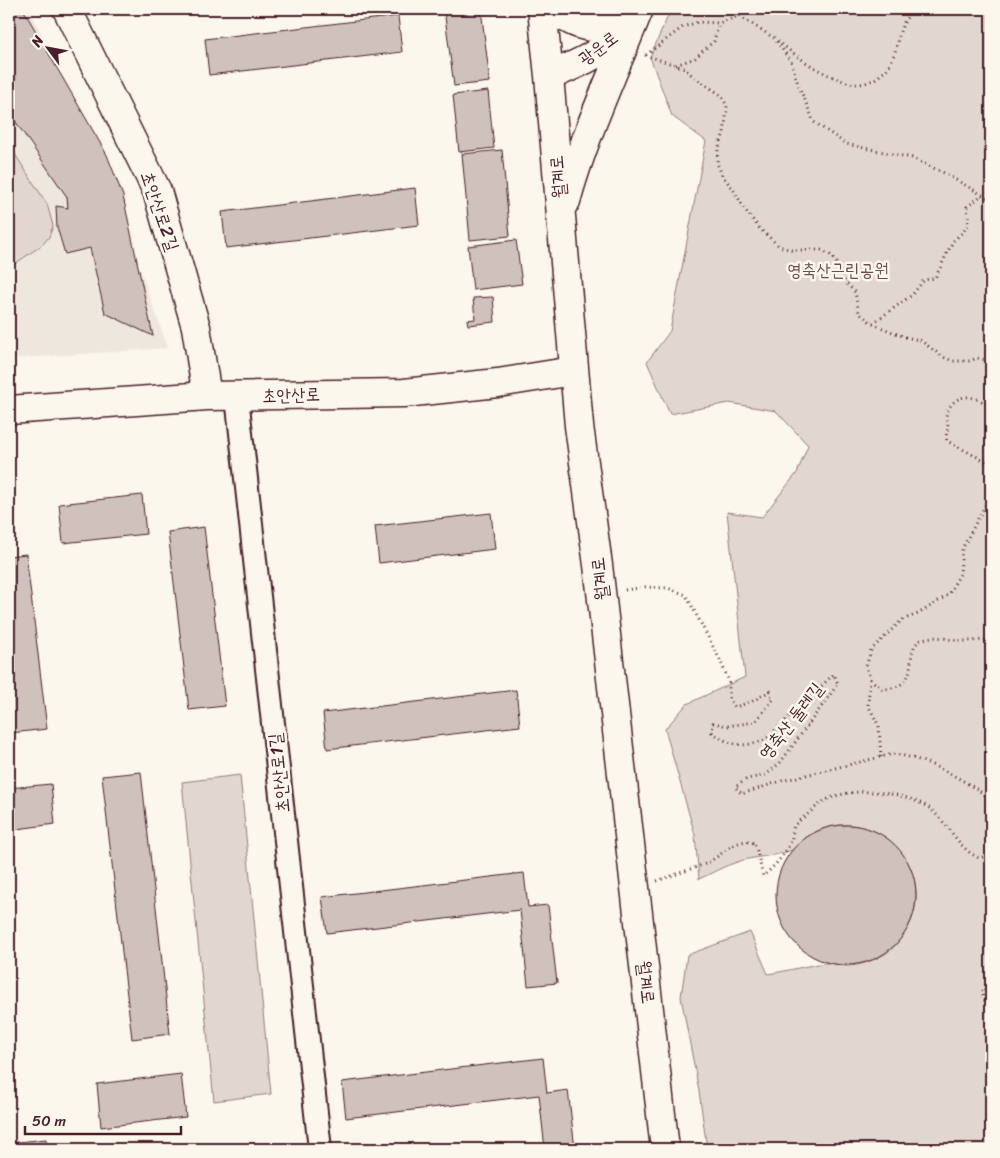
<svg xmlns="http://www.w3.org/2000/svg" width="1000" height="1158" font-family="Sriracha,'Poor Story',sans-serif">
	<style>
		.built { fill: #eee7de }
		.green { fill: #e2d7d0; stroke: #967b7e }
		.building { fill: #cfc2bc; stroke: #4a1f2b }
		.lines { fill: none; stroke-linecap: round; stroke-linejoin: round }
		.street-casing { stroke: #4a1f2b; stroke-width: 26 }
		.secondary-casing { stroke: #4a1f2b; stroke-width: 31 }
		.path { stroke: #4a1f2b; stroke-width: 3; stroke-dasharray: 1 4; stroke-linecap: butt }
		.street { stroke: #fbf7ec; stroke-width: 22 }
		.secondary { stroke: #fbf7ec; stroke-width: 28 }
		.labels { text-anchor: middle; stroke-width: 5; stroke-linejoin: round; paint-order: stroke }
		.street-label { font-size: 18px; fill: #4a1f2b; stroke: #fbf7ec }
		.park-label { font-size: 18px; fill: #704d54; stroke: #fbf7ec }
	</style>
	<rect width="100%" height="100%" fill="#fbf7ec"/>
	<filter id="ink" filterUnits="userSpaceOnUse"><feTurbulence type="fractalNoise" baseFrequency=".02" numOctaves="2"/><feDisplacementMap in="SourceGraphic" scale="10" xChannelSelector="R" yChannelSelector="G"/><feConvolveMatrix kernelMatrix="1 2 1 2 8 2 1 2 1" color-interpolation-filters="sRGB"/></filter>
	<g filter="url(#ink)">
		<!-- built -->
		<path class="built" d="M9,9H30L110,185L168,348L9,359Z"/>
		<!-- green -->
		<path class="green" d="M671,9H991V1149H707L699,1091L681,997L687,955L750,932L768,974C787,971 805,966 824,963C832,962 839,966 847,966C859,966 872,961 883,955C893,950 900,940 906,931C932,889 905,834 857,826C840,822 818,828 804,839C799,843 795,850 789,851C773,857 754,856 737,862C724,866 712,873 699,879L695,835L665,729L687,704L745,677L727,512L762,517L797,473L808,445L776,411L729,403L670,414L647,362L670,331L706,141L672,116L650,57Z
			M9,145L47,204L53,226L49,237L42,245L9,268Z
			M240,775L271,1094L214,1101L182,782Z"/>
		<!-- building -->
		<path class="building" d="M9,9H23L107,155L123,196L153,336L105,313L90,248L65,254L57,227L56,206L68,208L67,197L9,112Z
			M444,9H481L490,82L454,86Z
			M398,16L402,52L209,75L205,39Z
			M488,91L494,148L459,152L453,95Z
			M502,150L510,236L470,240L462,154Z
			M415,188L419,225L226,248L222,212Z
			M516,240L522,284L473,290L468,246Z
			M493,297L495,322L468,325L467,320L475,319L473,298Z
			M142,495L146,534L63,543L59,504Z
			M491,513L495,549L379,563L375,526Z
			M204,527L225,706L189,710L168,532Z
			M26,554L47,729L11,733L9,719V556Z
			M516,690L520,726L327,749L323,713Z
			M141,772L170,1034L132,1039L102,776Z
			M51,784L55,824L9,830V788Z
			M776 895a70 70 0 1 1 140 0a70 70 0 1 1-140 0Z
			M524,873L528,907L548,905L557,983L528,986L520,910L327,933L322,897Z
			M543,1058L547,1093L568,1090L575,1149H545L539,1095L346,1118L342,1082Z
			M181,1074L186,1117L101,1127L97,1084Z
			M46,1139L47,1149H9V1143Z"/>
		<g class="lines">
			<defs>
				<path id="street" d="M237,397L320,1149"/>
				<path id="secondary" d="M67,9L157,191L196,327L207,396
					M542,9L549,76L579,426L598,565L665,1149
					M553,9C584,33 602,32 634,11
					M549,76C585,61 602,55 627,23
					M566,201C584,135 614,72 639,9
					M9,410L207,396L404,393L498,383L573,371"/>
			</defs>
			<!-- street casing -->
			<use href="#street" class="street-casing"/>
			<!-- secondary casing -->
			<use href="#secondary" class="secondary-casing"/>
			<!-- path -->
			<path class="path" d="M778,41C799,59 828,79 855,84C863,85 875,80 880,75C884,72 888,69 890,64C900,45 896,27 912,12V9
				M645,55L684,68L694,77L721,95L727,106L726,118L724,133L718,149L717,163L722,175L733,189L746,211L760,229L779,246L791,250H821L830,255L841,268L845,282L855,292L859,313L873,324L905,337L920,340L943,357L953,361H970L977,358L991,361
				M646,55L683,27L698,22L719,23L739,16L774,38L791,61L798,84L814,122L846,144L912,158L944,173L991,200
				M676,65L695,58L714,41L719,23
				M873,323L912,295L924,280L935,278L953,241L963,232L969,224L967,207L982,195
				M991,406C979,399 963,391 952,404C949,408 946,412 946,418C946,421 948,423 948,426C948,432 945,434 947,441L985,461L991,463
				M625,590L645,587L668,588L686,595L719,658L729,681V699L735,707L751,702L770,691L773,700L755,722L727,726L713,723L712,732C730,746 743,748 765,740L834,674L838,684L780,763L766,775L747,779L735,787L742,794L781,781L893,754C927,758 964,780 991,799
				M870,679L882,689C925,688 901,650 921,640C936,633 949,641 964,641C973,641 982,640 991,640
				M881,757L879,726L868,705L870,678L866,667L871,650L902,620L918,614L948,595L960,574L962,549L991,494
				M657,881L708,863L735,844L745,841L755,843L763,876C774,867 785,855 791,841C793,837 792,831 794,826C797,822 804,817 808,814C816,807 823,800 833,797C860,787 905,792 929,808C948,822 958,849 979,858L991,855
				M991,984L983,990V998L991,1009"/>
			<!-- street -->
			<use href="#street" class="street"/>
			<!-- secondary -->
			<use href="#secondary" class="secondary"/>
		</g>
	</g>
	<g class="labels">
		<!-- street labels -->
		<g class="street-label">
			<text transform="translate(598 48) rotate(-37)" y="6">광운로</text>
			<text transform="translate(558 177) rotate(-95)" y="6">월계로</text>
			<text transform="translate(160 211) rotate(71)" y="6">초안산로2길</text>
			<text transform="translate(291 395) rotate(-2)" y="6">초안산로</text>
			<text transform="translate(600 579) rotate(-97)" y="6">월계로</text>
			<text transform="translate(791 721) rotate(-52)" y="6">영축산 둘레길</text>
			<text transform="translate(279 773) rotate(-96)" y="6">초안산로1길</text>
			<text transform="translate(646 982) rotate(83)" y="6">월계로</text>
		</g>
		<!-- park labels -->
		<g class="park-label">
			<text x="838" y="276">영축산근린공원</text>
		</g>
	</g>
	<!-- margin -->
	<rect width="1000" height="1158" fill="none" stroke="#fbf7ec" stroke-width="30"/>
	<rect x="15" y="15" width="970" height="1128" fill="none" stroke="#4a1f2b" stroke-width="2" filter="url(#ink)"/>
	<!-- north arrow -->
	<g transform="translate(48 48) rotate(302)" stroke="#fbf7ec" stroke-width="4" paint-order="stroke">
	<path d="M0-4L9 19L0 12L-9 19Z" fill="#4a1f2b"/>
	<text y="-8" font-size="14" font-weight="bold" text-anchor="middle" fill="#4a1f2b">N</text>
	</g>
	<!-- scale -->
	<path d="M25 1126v8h156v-8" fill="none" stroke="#4a1f2b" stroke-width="2.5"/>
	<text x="32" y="1126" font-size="15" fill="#4a1f2b" stroke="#fbf7ec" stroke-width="4" paint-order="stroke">50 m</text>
</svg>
